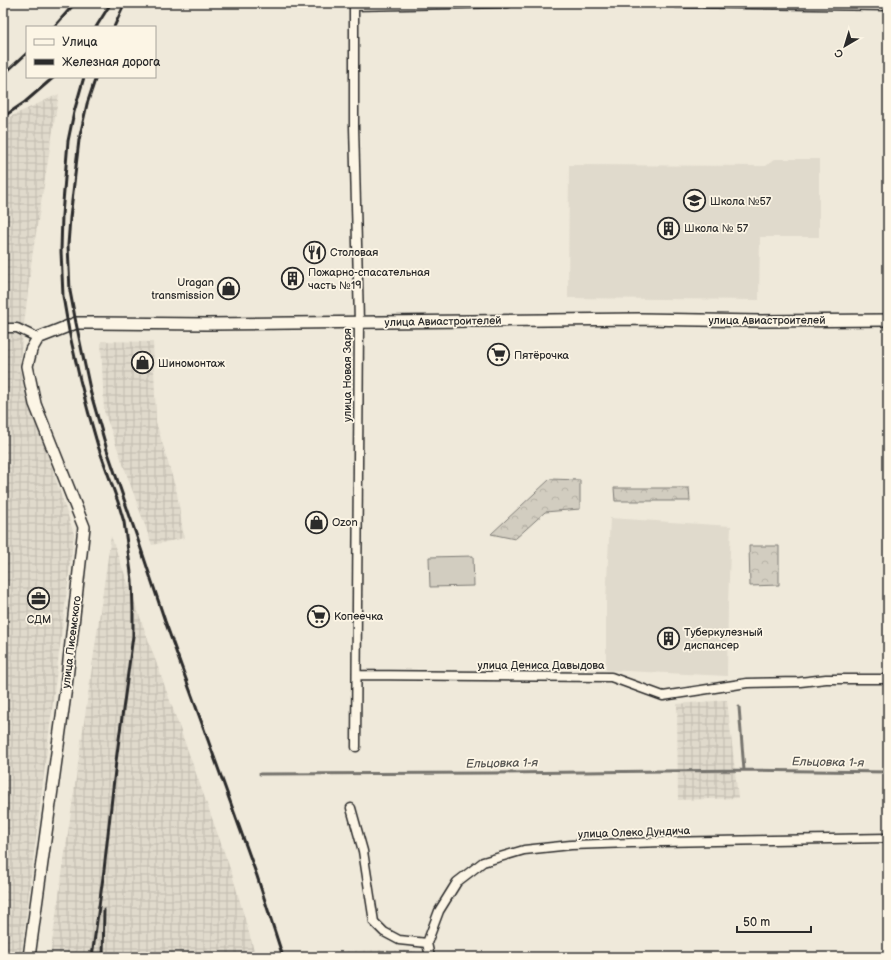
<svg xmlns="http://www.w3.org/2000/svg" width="891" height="960" font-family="'Balsamiq Sans',sans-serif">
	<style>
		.built { fill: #e0dacc }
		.industrial { fill: url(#industrial-grid) }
		.forest { fill: url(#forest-crowns); stroke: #7e7c76 }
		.garden { fill: #d2cdc0; stroke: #7e7c76 }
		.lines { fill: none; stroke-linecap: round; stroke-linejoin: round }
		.stream { stroke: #75736d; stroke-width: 3 }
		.street-casing { stroke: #2b2b2b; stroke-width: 11 }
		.secondary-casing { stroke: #2b2b2b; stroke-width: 14 }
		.street { stroke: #fcf5e5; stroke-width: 8 }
		.secondary { stroke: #fcf5e5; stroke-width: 11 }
		.rail { stroke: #2b2b2b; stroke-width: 3 }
		.labels { text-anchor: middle; stroke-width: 3.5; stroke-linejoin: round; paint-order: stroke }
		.poi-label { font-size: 11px; fill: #2b2b2b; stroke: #fcf5e5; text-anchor: start }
		.street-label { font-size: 11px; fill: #2b2b2b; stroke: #fcf5e5 }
		.water-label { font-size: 12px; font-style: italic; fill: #565552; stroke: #fcf5e5 }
	</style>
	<defs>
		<pattern id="industrial-grid" width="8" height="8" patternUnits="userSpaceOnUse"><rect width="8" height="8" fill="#e0dacc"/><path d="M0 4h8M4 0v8" fill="none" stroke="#c0bbaf"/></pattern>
		<pattern id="forest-crowns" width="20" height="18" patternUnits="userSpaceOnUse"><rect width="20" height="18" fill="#d2cdc0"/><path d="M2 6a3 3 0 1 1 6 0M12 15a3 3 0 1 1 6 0" fill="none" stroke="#b4b0a5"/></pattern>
	</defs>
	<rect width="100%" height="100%" fill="#efe9da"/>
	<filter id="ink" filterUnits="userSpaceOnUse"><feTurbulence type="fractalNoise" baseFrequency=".025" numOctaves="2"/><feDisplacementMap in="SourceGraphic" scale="8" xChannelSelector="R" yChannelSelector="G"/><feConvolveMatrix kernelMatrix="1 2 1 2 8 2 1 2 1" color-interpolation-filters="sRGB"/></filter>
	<g filter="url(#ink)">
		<!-- built -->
		<path class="built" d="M775,159H819V237H760L759,300L568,298L569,165L766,166Z
			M610,518L731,526L728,604L727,676L606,670V601Z"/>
		<!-- industrial -->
		<path class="industrial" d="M59,94L32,257L19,368L74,534L21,957H3V120Z
			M101,341L153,342L156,422L177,493L184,538L152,545L104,411Z
			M111,536L232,874L256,957H50Z
			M727,700L738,798L678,800L677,704Z
			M379,950L416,951L418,957H317L321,952Z"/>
		<!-- forest -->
		<path class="forest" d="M550,479L580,480V509L545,512L515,539L491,534Z
			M614,488H689L690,501H615Z
			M749,546H779V585L750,586Z"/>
		<!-- garden -->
		<path class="garden" d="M473,556L474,586L430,587L429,557Z"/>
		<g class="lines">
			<!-- stream -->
			<path class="stream" d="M739,707L744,770L888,772
				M260,774L493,773L744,770"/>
			<defs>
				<path id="street" d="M354,3V126L359,322L356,747
					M676,3L888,6
					M354,6L508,3
					M3,328H17L38,338
					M357,675L611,677L663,696L747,683L800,682L826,679H888
					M351,808L363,851L374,922L384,932L399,940L427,943
					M427,943L439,911L457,882L483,862L524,850L571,845L662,842L888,838
					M427,943L430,957"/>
				<path id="secondary" d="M29,957L66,687L84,527L35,404L27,366L31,350L38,338L76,323H94L207,324L640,319L760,321L888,320"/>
			</defs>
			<!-- street casing -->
			<use href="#street" class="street-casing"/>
			<!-- secondary casing -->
			<use href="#secondary" class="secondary-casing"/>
			<!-- street -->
			<use href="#street" class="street"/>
			<!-- secondary -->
			<use href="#secondary" class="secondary"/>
			<!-- rail -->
			<path class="rail" d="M54,27L75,3
				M96,27L111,3
				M114,27L125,3
				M3,75L27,53
				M84,77L74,112L68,141L62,215L61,251L63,296L69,331L80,380L88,411L98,446L118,502L124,522L132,580L133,609V636L116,761L104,870L92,957
				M96,77L87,104L79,140L70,218L68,245L70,291L76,323L91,394L107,450L137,537L165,621L257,876L283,957
				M3,117L25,102L54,77
				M103,957L104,910"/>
		</g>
	</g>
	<!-- icons -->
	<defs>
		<symbol id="school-ring" viewBox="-11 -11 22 22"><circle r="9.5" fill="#fcf5e5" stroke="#2b2b2b" stroke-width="1.5"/><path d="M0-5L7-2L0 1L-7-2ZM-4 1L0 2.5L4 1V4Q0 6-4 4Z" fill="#2b2b2b"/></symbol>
		<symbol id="building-ring" viewBox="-11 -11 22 22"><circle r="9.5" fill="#fcf5e5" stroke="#2b2b2b" stroke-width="1.5"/><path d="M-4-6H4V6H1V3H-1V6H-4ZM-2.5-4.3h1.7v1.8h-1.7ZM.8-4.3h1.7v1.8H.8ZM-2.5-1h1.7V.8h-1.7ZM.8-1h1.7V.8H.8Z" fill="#2b2b2b"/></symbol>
		<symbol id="restaurant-ring" viewBox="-11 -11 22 22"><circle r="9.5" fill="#fcf5e5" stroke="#2b2b2b" stroke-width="1.5"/><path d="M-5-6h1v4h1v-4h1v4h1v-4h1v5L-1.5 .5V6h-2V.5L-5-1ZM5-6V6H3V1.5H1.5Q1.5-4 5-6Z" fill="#2b2b2b"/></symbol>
		<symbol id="shop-ring" viewBox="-11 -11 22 22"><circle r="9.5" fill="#fcf5e5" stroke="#2b2b2b" stroke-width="1.5"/><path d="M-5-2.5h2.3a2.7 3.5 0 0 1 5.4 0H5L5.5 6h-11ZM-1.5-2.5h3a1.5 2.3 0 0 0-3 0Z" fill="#2b2b2b"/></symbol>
		<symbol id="supermarket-ring" viewBox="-11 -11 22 22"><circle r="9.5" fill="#fcf5e5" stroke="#2b2b2b" stroke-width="1.5"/><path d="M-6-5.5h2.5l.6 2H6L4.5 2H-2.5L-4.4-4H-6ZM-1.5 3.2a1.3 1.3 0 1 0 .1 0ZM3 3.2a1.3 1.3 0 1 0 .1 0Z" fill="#2b2b2b"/></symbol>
		<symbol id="office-ring" viewBox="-11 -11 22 22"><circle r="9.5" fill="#fcf5e5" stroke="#2b2b2b" stroke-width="1.5"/><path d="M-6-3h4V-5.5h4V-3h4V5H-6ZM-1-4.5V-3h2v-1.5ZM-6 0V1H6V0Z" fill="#2b2b2b"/></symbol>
	</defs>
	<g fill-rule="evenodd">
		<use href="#school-ring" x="682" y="188" width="25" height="25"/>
		<use href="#building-ring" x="656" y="216" width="25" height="25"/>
		<use href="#restaurant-ring" x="302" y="240" width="25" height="25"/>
		<use href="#building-ring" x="280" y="266" width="25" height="25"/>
		<use href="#shop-ring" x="216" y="276" width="25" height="25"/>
		<use href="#supermarket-ring" x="486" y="342" width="25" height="25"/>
		<use href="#shop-ring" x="130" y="350" width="25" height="25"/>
		<use href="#shop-ring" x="304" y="510" width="25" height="25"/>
		<use href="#office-ring" x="26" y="586" width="25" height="25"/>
		<use href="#supermarket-ring" x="306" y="604" width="25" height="25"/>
		<use href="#building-ring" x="656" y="626" width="25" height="25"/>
	</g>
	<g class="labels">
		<!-- poi labels -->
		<g class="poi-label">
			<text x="710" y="205">Школа №57</text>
			<text x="684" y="232">Школа № 57</text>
			<text x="330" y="256">Столовая</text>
			<text x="308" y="276">Пожарно-спасательная<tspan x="308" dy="13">часть №19</tspan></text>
			<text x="214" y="286" text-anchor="end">Uragan<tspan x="214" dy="13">transmission</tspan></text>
			<text x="514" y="359">Пятёрочка</text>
			<text x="158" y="367">Шиномонтаж</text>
			<text x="332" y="526">Ozon</text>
			<text x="334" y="620">Копеечка</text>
			<text x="39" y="623" text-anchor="middle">СДМ</text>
			<text x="684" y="636">Туберкулезный<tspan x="684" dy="13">диспансер</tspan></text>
		</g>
		<!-- street labels -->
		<g class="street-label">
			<text x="767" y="324">улица Авиастроителей</text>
			<text transform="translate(443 321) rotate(-1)" y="4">улица Авиастроителей</text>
			<text transform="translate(347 375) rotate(-90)" y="4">улица Новая Заря</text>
			<text transform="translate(71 642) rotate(-83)" y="4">улица Писемского</text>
			<text x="541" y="669">улица Дениса Давыдова</text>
			<text transform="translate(634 832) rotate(-2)" y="4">улица Олеко Дундича</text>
		</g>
		<!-- water labels -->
		<g class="water-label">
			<text transform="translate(828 762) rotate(1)" y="4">Ельцовка 1-я</text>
			<text transform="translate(502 763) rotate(-1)" y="4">Ельцовка 1-я</text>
		</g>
	</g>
	<!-- margin -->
	<rect width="891" height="960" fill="none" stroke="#fcf5e5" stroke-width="16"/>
	<rect x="8" y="8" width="875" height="944" fill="none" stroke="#2b2b2b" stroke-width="1.5" filter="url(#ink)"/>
	<!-- legend -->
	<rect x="26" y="26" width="130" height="52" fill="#fcf5e5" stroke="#a8a49b"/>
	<rect x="34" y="39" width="20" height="6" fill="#fcf5e5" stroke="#a8a49b"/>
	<text x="62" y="46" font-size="12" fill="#2b2b2b">Улица</text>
	<rect x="34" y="59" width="20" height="6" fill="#2b2b2b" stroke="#a8a49b"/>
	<text x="62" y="66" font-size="12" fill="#2b2b2b">Железная дорога</text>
	<!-- north arrow -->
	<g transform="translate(845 46) rotate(218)" stroke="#fcf5e5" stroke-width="3" paint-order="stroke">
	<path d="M0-3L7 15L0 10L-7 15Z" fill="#2b2b2b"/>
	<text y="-6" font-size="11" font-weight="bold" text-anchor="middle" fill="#2b2b2b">С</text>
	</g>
	<!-- scale -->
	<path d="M737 926v6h74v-6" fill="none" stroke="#2b2b2b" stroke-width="2"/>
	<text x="743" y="926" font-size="12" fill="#2b2b2b" stroke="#fcf5e5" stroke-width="3" paint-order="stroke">50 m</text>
</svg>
